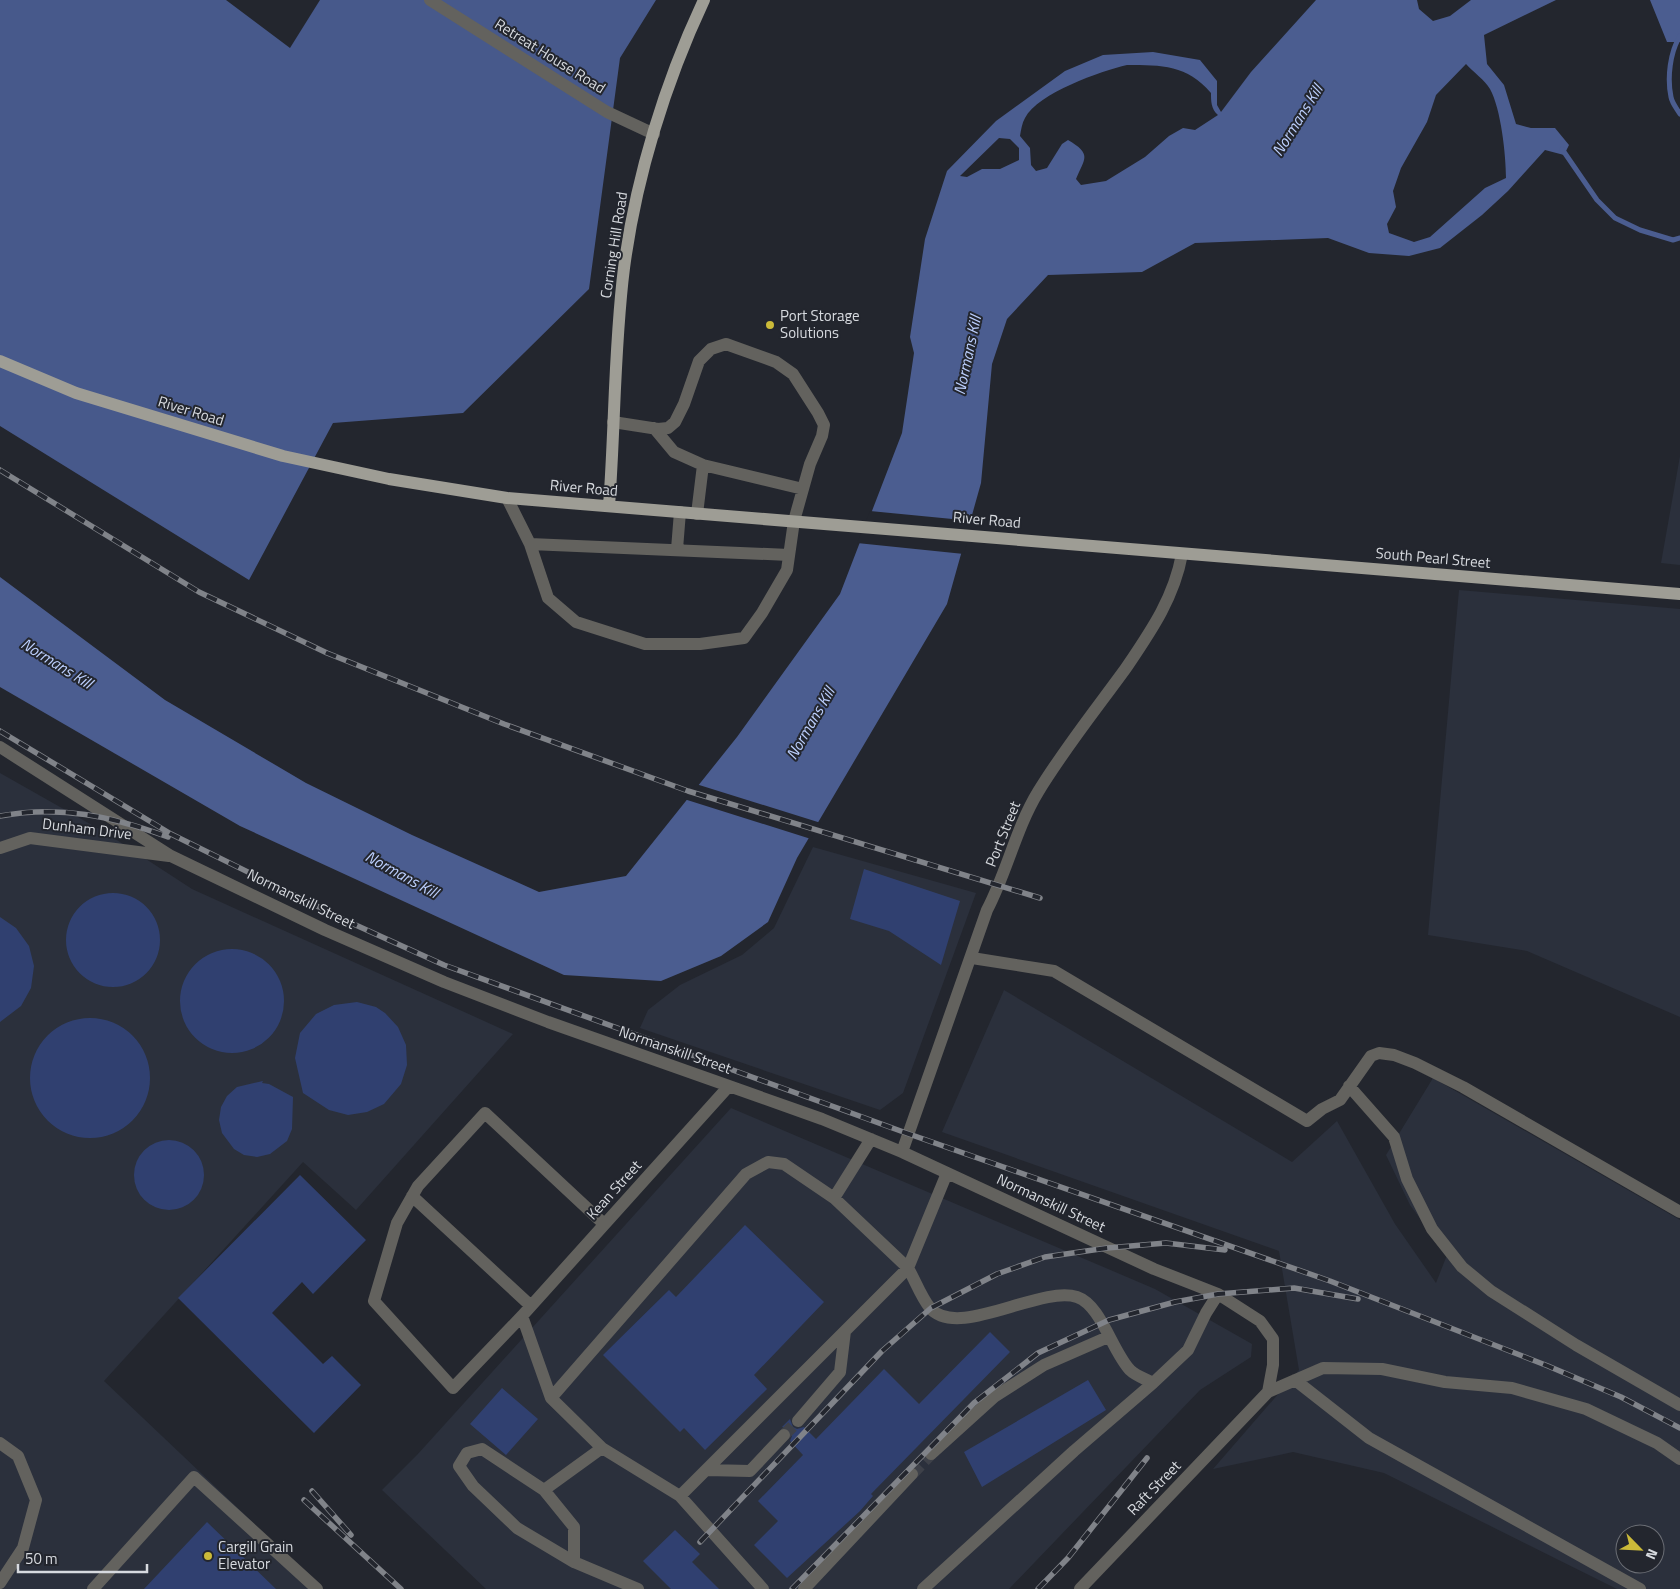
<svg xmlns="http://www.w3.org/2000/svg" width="1680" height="1589" font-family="'Titillium Web',sans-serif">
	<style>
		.built { fill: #2b303c; fill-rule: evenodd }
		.forest { fill: #47598b }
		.water { fill: #4b5d90; fill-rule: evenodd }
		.pier { fill: #23262e }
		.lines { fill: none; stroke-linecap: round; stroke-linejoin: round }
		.stream { stroke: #4b5d90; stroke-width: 5 }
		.building { fill: #304070 }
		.minor-tunnel { stroke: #3e4149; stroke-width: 12; stroke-dasharray: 12 6; stroke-linecap: butt }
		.minor { stroke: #63625e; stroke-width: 12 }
		.major { stroke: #9e9d95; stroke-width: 12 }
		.rail-casing { stroke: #808389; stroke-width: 5.5 }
		.rail { stroke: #23262e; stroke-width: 4; stroke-dasharray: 11; stroke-linecap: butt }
		.poi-dot { fill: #cbba39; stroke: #23262e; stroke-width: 2 }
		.labels { text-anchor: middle; stroke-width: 4; stroke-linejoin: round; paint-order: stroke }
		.street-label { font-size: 15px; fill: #d7dadf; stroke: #23262e }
		.poi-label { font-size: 15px; fill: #d7dadf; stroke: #23262e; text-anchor: start }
		.water-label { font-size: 16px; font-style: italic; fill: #bccffd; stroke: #23262e }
	</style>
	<rect width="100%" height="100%" fill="#23262e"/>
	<!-- built -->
	<path class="built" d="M1680,456V565L1661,563Z
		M1459,590L1680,609V1017L1527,951L1428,935Z
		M0,773L106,833L192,889L513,1034L356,1210L303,1162L104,1381L323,1589H0Z
		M813,847L976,893L903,1093L880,1110L640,1028L648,1010L680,985L742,955L774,928Z
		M1004,990L1292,1162L1337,1121L1395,1224L1436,1283L1447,1255L1410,1205L1386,1155L1433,1078L1680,1220V1589H1617L1384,1473L1293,1452L1213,1469L1299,1370L1279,1251L942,1132ZM1625,1534H1655V1564H1625Z
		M731,1108L1155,1289L1252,1344L1251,1357L1200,1390L1009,1589H486L382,1490L417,1455Z"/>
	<!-- forest -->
	<path class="forest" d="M0,0H226L290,48L320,0H656L620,58L589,289L463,413L333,423L249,580L0,426Z"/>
	<!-- water -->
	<path class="water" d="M1316,0H1417L1419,9L1433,21L1450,16L1471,0H1556L1484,35L1487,64L1504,85L1516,124L1531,128H1555L1569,145L1564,155L1545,150L1508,191L1482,215L1440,248L1409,256L1369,253L1328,238L1195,243L1142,272L1048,275L1007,319L992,364L981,483L947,604L797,858L768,922L721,956L661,981L564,975L240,826L0,687V577L165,700L306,783L412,835L539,892L626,876L737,737L840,594L902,433L914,353L910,337L925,239L947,171L996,121L1065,71L1103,55L1153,52L1200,60L1217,81V105L1221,112L1251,72ZM1466,64C1473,72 1485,80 1490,89C1501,109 1506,155 1506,178L1485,188L1430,237L1414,242L1389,233L1387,224L1396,207L1393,191L1401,168L1427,122L1436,95ZM1127,65C1162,65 1187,65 1211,93C1211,101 1211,109 1218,115L1195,130L1183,128L1169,136L1145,157L1106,181L1081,185L1076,179C1085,158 1092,154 1068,140L1062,144L1047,168L1036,171L1031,165L1030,148L1020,136C1021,130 1022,123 1025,118C1038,93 1101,71 1127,65ZM999,138L1010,139L1019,148V160L1000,169H982L967,177L960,176Z
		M1650,0H1680V42H1667Z"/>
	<!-- pier -->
	<path class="pier" d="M870,511L973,521L964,554L857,543Z
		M696,784L821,823L811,839L684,799Z"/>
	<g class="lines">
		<!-- stream -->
		<path class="stream" d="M1680,36C1670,52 1667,78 1671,97C1672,103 1677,109 1680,114
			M1562,149L1597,200L1615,218L1640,230L1673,240L1680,238"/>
	</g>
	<!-- building -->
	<path class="building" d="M864,869L960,901L941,965L889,931L850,919Z
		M66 940a47 47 0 1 1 94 0a47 47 0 1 1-94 0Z
		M0,917L16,928L29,946L34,966L31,988L21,1006L0,1022Z
		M180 1001a52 52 0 1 1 104 0a52 52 0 1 1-104 0Z
		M357,1002L376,1007L385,1013L398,1027L406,1045L407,1065L401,1084L384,1104L367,1112L348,1115L329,1110L303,1093L295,1058L300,1033L316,1014L334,1005Z
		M30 1078a60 60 0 1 1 120 0a60 60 0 1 1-120 0Z
		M263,1081L262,1083L269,1084L293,1097L292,1129L287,1141L270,1154L257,1157L244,1155L234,1149L222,1133L219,1120L221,1107L227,1096L237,1087Z
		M134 1175a35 35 0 1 1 70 0a35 35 0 1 1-70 0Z
		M300,1175L366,1240L313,1294L302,1282L272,1313L323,1364L332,1356L361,1385L314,1433L178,1298Z
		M745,1225L824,1302L754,1375L767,1389L705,1450L684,1428L680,1432L603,1355L669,1290L676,1297Z
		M990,1332L1010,1352L871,1494L873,1496L860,1511L787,1578L754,1545L778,1521L758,1501L803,1455L790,1441L792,1436L790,1429L782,1427L790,1419L793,1427L797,1429L804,1427L816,1439L884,1369L919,1404Z
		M1088,1380L1106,1410L982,1487L964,1452Z
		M502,1388L538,1419L506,1455L470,1424Z
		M207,1522L276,1589H144Z
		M675,1530L700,1554L692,1562L719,1589H671L643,1561Z"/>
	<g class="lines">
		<!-- minor-tunnel -->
		<path class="minor-tunnel" d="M784,1435L798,1421
			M912,1474L931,1454"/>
		<!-- minor -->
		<path class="minor" d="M430,0L607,112L654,134
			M654,428L674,452L703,465
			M507,498L530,544L548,598L576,622L645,644H700L744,638L762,613L787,570L794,521L810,464L822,436L824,425L818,413L793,374L776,362L726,344L711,349L699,361L684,404L675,422L668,428L658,429L613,422
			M697,514L703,465L803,489
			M530,544L789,555
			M677,549L680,512
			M0,747L171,856L325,930L444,982L548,1022L822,1119L902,1152L1154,1269L1218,1294L1260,1321L1273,1339V1365L1268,1392L1080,1589
			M0,848L30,838L169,856
			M972,958L1054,971L1307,1121L1322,1109L1340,1100L1371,1056L1379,1053L1394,1055L1415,1063L1463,1087L1680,1212
			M1349,1086L1394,1137L1407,1179L1432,1229L1462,1267L1491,1291L1576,1345L1680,1405
			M902,1152L987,910C1007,872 1016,828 1038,792C1064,749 1097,708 1126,668C1151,631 1174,598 1182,554
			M412,1196L531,1306
			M834,1198L908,1268L947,1173
			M604,1224L485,1113L418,1186L397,1223L374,1301L453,1388L522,1316L729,1086
			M522,1316L551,1398L746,1174L768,1162L784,1164L834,1198L871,1139
			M1295,1380L1369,1438L1640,1589
			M1268,1392L1323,1368L1382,1369L1445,1382L1512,1388L1586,1409L1657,1443L1680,1459
			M551,1398L602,1448L680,1496L908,1268C915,1280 921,1297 930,1308C958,1340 1040,1285 1077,1297C1101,1305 1112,1351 1130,1370C1136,1376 1146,1379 1153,1383L1188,1350L1206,1313L1218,1294
			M798,1421L840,1372L845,1331
			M0,1443L18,1456L36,1500L23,1548L0,1583
			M602,1448L544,1490L574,1527V1562L638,1589
			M931,1454L994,1397L1044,1365L1108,1337
			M707,1470L750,1471L784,1435
			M544,1490L482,1449L467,1453L459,1466L473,1486L517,1528L574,1562
			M680,1496L763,1589
			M93,1589L194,1477L317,1589
			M804,1589L912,1474
			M923,1589L1074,1451L1153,1383"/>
		<!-- major -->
		<path class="major" d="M0,361L76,393L283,456L389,479L507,498L1680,594
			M609,506C615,427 614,347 624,268C636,177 665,83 704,0"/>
		<defs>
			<path id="rail" d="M0,470L199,592L327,653L504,724L688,791L1040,898
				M0,731L171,834L349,922L444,965L909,1134L1330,1281L1548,1366L1621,1397L1680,1428
				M0,816C60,805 111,816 168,837
				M312,1491L351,1535
				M304,1500L401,1589
				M700,1542L882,1351L931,1308L997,1274L1045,1257L1107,1248L1166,1243L1225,1250
				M792,1589L974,1403L1038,1353L1109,1320L1175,1302L1218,1294L1294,1288L1358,1299
				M1038,1589L1068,1558L1147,1458"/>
		</defs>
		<!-- rail casing -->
		<use href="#rail" class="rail-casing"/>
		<!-- rail -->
		<use href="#rail" class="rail"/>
	</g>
	<!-- markers -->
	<g class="poi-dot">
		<circle cx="770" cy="325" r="5"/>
		<circle cx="208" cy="1556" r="5"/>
	</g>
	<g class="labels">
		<!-- street labels -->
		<g class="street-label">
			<text transform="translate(550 56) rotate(32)" y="5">Retreat House Road</text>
			<text transform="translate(614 245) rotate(-81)" y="5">Corning Hill Road</text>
			<text transform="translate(191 411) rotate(17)" y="5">River Road</text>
			<text transform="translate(584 488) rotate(5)" y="5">River Road</text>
			<text transform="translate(987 520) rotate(5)" y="5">River Road</text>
			<text transform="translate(1433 558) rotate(5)" y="5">South Pearl Street</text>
			<text transform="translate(87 829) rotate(7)" y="5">Dunham Drive</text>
			<text transform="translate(1003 834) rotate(-68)" y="5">Port Street</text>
			<text transform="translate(301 899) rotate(26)" y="5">Normanskill Street</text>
			<text transform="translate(675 1050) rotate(19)" y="5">Normanskill Street</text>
			<text transform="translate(614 1190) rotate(-48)" y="5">Kean Street</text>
			<text transform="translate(1051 1203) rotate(25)" y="5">Normanskill Street</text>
			<text transform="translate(1154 1488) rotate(-46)" y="5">Raft Street</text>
		</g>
		<!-- poi labels -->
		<g class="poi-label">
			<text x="780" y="321">Port Storage<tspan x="780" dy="17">Solutions</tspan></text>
			<text x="218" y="1552">Cargill Grain<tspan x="218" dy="17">Elevator</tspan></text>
		</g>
		<!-- water labels -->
		<g class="water-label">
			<text transform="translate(1297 120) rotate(-58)" y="6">Normans Kill</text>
			<text transform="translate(967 355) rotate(-78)" y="6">Normans Kill</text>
			<text transform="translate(57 663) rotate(32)" y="6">Normans Kill</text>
			<text transform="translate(810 723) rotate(-60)" y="6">Normans Kill</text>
			<text transform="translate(402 874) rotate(29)" y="6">Normans Kill</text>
		</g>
	</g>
	<!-- north arrow -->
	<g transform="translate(1640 1549) rotate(114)"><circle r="24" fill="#23262e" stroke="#6b6e75"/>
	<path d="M0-4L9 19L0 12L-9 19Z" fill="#cbba39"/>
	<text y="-8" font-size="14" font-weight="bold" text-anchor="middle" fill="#d7dadf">N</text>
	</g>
	<!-- scale -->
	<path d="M18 1564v8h129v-8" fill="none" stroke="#d7dadf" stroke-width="2.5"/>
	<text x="25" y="1564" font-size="15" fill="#d7dadf" stroke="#23262e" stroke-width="4" paint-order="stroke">50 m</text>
</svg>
